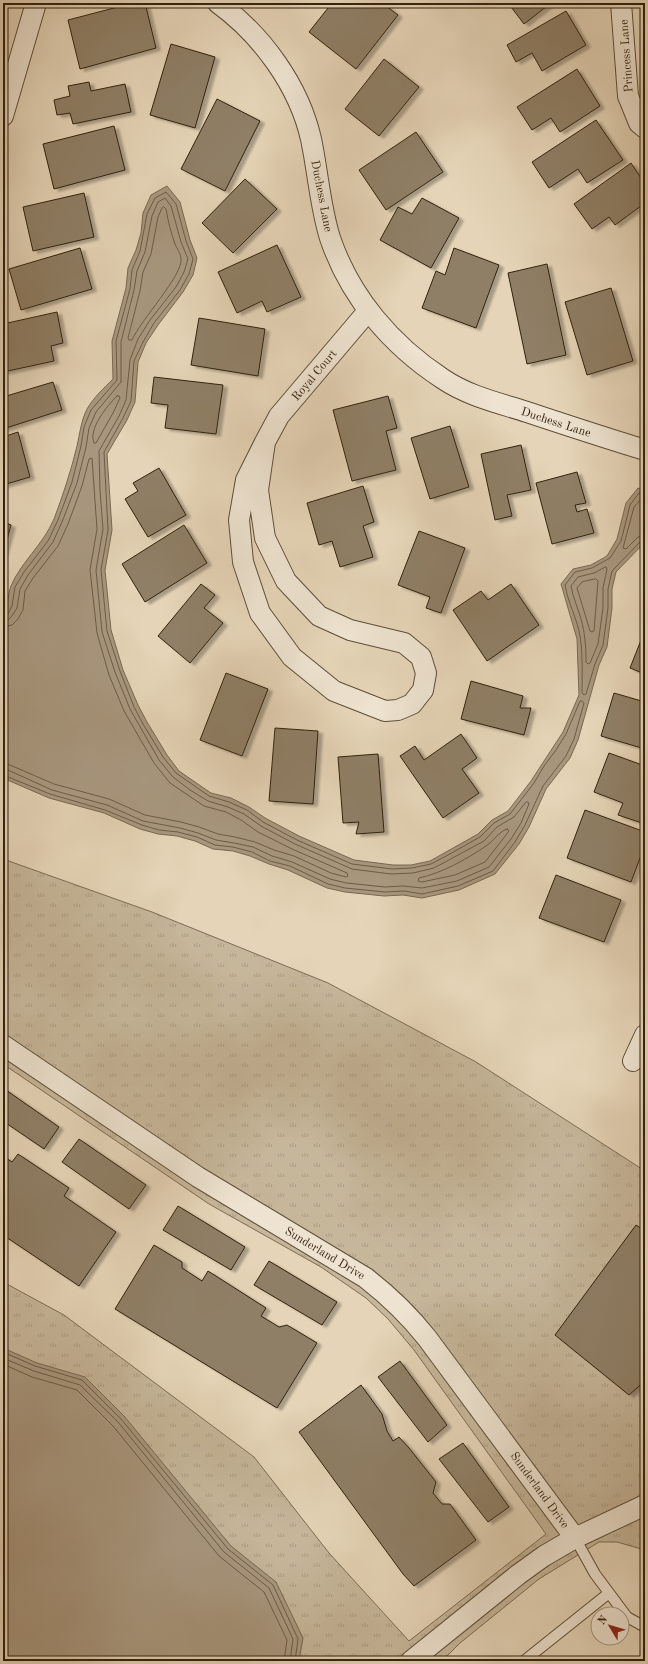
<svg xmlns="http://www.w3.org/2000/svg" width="648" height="1664" font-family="'Old Standard TT',serif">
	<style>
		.grass { fill: url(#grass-tufts); stroke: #7c6c54 }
		.water { fill: #a8977e; stroke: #786851 }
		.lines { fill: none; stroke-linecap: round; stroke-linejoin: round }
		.shore { stroke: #6c5c46; stroke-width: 1 }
		.building { fill: #8f7f66; stroke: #31220e; filter: url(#shadow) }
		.service-casing { stroke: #5e4e38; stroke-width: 12 }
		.minor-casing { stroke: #5e4e38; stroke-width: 22 }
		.service { stroke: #eee3d0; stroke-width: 10 }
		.minor { stroke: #eee3d0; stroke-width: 20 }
		.labels { text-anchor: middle; stroke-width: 4; stroke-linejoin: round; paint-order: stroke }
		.street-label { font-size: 12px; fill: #31220e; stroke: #eee3d0 }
	</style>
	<defs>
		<pattern id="grass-tufts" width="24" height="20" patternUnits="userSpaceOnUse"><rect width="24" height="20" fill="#c6b69a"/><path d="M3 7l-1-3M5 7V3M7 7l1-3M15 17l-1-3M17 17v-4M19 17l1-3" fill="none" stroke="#ab9c84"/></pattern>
		<filter id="shadow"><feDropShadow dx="4.5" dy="2.5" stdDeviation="1" flood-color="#0004"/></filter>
	</defs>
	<rect width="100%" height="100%" fill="#e5d4b7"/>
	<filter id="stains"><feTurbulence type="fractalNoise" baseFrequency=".005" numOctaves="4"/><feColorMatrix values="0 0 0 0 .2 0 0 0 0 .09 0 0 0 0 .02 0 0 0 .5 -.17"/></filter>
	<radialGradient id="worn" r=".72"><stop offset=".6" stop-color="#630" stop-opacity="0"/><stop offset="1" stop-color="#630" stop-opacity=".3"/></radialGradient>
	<!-- grass -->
	<path class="grass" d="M3,859L152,912L328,983L476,1062L645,1171V1550L617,1542H599L539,1579L460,1643L442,1661H3V1282L64,1315L254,1457L329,1553L409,1641L546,1534L414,1350L388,1319L366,1298L321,1267L209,1204L3,1064Z"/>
	<!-- water -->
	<path class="water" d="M167,186L180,202L190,240L197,258L193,275L183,292L158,325L146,343L138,362L135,402L127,420L107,454L112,530L105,570L111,630L123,670L138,705L147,722L167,755L179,771L211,793L231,798L249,807L265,818L299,836L354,860L393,865H411L430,861L478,834L492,820L508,811L531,781L563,732L579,695L577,639L561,584L573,569L591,565L607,556L617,539L626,503L638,488L645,490V542L616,572L612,589V608L607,647L599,665L578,740L570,758L546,789L529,827L519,844L495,874L459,890L422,898L403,895L384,896L345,892L327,888L288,870L269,864L250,856L233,851L213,849L195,841L177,836L158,834L140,829L104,813L49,798L3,778V614C10,602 7,596 11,586C21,562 43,545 54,519C63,495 71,471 77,446C80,433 81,421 87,409C94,397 104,388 113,379L112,341L126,288L128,268L136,250L141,233L143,213L151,195Z
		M3,1348L37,1363L85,1377L124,1416L231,1546L276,1582L303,1638L299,1661H3Z"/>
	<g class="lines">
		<!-- shore -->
		<path class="shore" d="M164,207L166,209C168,221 171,233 175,244C177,249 181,254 181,259C183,275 140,321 132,340H129L128,338L140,291L143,272L151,254L158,217L162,208Z
			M117,396H119L120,398L113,413L96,443H94C88,429 107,406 117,396Z
			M645,494L639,493L630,505L621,541L610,558L592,568L575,572L565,585C568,603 577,618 580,636C583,654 582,675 582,693L584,695L586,694L595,664L603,645L608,608V589L612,571L641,541L645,540
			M645,499H641L634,507L623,548L626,549L638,537L645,535
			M606,567L607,569L603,588V608L598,644L590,663L588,664L586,662C586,647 585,633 581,619C578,608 573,598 571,586L578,577L594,573Z
			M596,579L598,581L594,631L592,632L590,631L577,588L582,582Z
			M3,616L8,614L12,606L15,587L24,572L48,541L58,520L72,482L81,446L84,427L91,410L117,380L116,341L130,289L132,270L140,251L147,214L155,198L166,192L176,204L186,241L193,259L189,274L180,290L154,323L143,342L134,361L131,401L123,418L104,452L108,530L101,570L107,631L120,671L134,707L143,724L163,757L176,773L209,796L229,802L247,810L263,822L297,840L352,864L392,869L412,868L431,864L448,855L480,837L494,823L510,814L534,783L544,766L556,750L566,734L580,701H582L584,703L574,739L566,756L543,786L525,825L515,842L493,871L458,886L422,894L404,891L385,892L345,888L328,884L290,866L270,861L252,852L233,847L215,845L197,837L178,832L159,830L142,825L105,810L50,794L3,775
			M3,621L8,620L12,616L17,608L20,589L28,575L53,542L62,522L77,483L86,447L89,428L96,412L121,382V342L134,290L137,271L145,252L152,216L158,202L165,198L171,206L181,242L188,259L184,272L176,287L150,320L138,339L130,360L126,400L119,416L99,451L100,491L103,529L96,570L102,632L115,672L130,709L159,760L173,777L190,790L208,801L228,807L244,814L261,826L295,844L352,869L391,874L413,873L434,868L484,841L497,827L514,817L526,802H528L529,804L521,823L511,839L489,867L457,881L422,888L403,886L385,887L346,883L330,879L292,862L272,856L253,847L234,843L216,840L198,833L180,828L143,821L107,805L52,790L8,770H3
			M3,627L12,625L18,619L23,610L25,591L33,578L58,546L68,524L82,486L89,459L92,458L97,529L90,570L97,633L109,675L124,711L154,763L170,783L204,806L226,812L241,820L258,832L292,849L347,873L348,876L346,877L331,873L294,856L274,850L255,842L235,837L218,834L199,827L181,822L145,815L109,799L54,784L10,765L3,764
			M507,829L509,831L506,835L485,862L455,875L422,882L418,881L419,878C442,873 465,860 486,846C494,841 498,832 507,829Z
			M3,1352L35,1366L82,1380L121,1419L228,1549L273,1585L298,1639L295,1661
			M3,1358L34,1371L80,1385L118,1422L224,1552L269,1588L293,1639L290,1661
			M3,1364L32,1377L77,1390L113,1426L219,1556L264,1592L287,1640L284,1661"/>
	</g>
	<!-- building -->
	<path class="building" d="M133,3H145L156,48L80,69L68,20Z
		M332,3H340L343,8L347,3H382L398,15L356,69L309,32Z
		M508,3H551L524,24Z
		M566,11L586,45L542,71L532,53L516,62L507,45Z
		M171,44L215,57L195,128L150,115Z
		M384,59L419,87L379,136L345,109Z
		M577,69L600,106L560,132L551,118L532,130L517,107Z
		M89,82L91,91L125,84L131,112L73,124L70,113L57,115L54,100L70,96L68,86Z
		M217,99L260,121L225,191L181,169Z
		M596,120L623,160L587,183L578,169L549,188L532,162Z
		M114,126L125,170L54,189L43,144Z
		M416,132L443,172L386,210L359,170Z
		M631,163L645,184V203L615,225L609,217L592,229L574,204Z
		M245,179L277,209L233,253L202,223Z
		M84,193L94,237L33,251L23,207Z
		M422,198L459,218L431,268L380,240L398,207L412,214Z
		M277,245L301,297L267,312L262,301L237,313L218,272Z
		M80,248L92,289L21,310L9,269Z
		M454,248L499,265L476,328L422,308L436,271L445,275Z
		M547,264L566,355L527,364L508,273Z
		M611,288L633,361L587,375L565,302Z
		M57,312L63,343L51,346L54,361L3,372V324Z
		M199,318L265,329L258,376L191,365Z
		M154,377L223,385L216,434L165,428L168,405L151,403Z
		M53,382L62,410L3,429V397Z
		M388,396L397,428L386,431L396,470L352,481L333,410Z
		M450,426L469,487L430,499L411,438Z
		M18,432L30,477L3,485V437Z
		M521,445L531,490L507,495L512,516L495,520L481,454Z
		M159,468L186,515L148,537L125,499L138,491L133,483Z
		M577,472L586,503L575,505L577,512L587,509L594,533L552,544L536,483Z
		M363,486L374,522L363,526L373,557L340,567L332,541L319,545L307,503Z
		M3,522L11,525L3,554Z
		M184,525L207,563L145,602L122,564Z
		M419,531L465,548L441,613L426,608L430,597L398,585Z
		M201,584L215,595L204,608L223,623L190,663L158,636Z
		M511,584L539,625L487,661L453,610L481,591L488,600Z
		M645,630V674L630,668Z
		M226,673L268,689L242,756L200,740Z
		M645,675V686L641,685Z
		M471,681L523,696L520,708H531L524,735L461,719Z
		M614,693L645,702V749L601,736Z
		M275,728L318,731L313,804L269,801Z
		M461,734L477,758L462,769L479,793L443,818L400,756L415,746L424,760Z
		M609,753L645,766V824L618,815L623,803L594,792Z
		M378,754L384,832L356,834L359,822L343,823L338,757Z
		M585,810L645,832V845L631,882L567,858Z
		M556,875L621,900L604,942L539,918Z
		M3,1088L59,1127L44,1149L3,1121Z
		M79,1139L146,1185L129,1209L62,1162Z
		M18,1154L69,1188L64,1196L116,1232L79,1286L3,1235V1156L12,1162Z
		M178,1206L245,1247L231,1270L163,1230Z
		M636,1225L645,1231V1381L629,1395L555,1335Z
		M154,1245L182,1262V1268L202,1281L208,1271L266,1308L261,1316L279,1327L287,1325L317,1343L277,1408L115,1309Z
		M269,1261L337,1302L322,1325L254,1285Z
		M400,1361L447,1425L428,1442L378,1377Z
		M361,1385L382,1414L387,1431L393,1441L399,1437L409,1448L436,1482L433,1493L442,1504H450L476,1540L414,1586L403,1574L299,1432Z
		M463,1443L509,1507L488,1522L439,1459Z"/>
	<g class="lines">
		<defs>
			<path id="service" d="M575,1538L595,1574L627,1617L645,1627
				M524,1661L609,1593"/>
			<path id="minor" d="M218,3C262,35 299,86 311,139C318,172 320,206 330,238C350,297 391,345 443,379C468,396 499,403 527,412C566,425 606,438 645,450
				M621,3L628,96L639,123L645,128
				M3,116L36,3
				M265,442L258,490L265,538L286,581L319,616L350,630L404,643L421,657L426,673L423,690L412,704L398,710L385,711L334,691L292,657L260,613L243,562L239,520L246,480Z
				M265,442L279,416L368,311
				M3,1045L198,1177L366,1278C389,1296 409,1315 427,1338L575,1538
				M633,1061L645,1035
				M411,1661L519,1574L544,1556L575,1538L645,1505"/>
		</defs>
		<!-- service casing -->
		<use href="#service" class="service-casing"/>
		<!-- minor casing -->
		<use href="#minor" class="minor-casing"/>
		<!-- service -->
		<use href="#service" class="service"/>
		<!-- minor -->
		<use href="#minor" class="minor"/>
	</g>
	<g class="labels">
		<!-- street labels -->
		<g class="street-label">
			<text transform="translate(626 56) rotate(-94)" y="4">Princess Lane</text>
			<text transform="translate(322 196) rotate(79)" y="4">Duchess Lane</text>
			<text transform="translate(314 375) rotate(-50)" y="4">Royal Court</text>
			<text transform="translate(556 422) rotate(18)" y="4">Duchess Lane</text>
			<text transform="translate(325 1253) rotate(31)" y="4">Sunderland Drive</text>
			<text transform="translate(540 1490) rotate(54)" y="4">Sunderland Drive</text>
		</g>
	</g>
	<!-- margin -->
	<rect width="648" height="1664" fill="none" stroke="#e5d4b7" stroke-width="16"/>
	<rect x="4" y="4" width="640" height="1656" fill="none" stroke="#31220e" stroke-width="2"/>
	<rect x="8" y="8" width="632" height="1648" fill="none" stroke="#31220e"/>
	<!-- north arrow -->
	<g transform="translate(610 1626) rotate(308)"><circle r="19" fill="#eee3d0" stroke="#a29682"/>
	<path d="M0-3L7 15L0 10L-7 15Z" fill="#8f2418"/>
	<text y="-6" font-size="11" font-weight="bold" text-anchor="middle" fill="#31220e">N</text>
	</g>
	<rect width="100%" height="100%" filter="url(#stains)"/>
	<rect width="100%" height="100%" fill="url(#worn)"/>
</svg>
